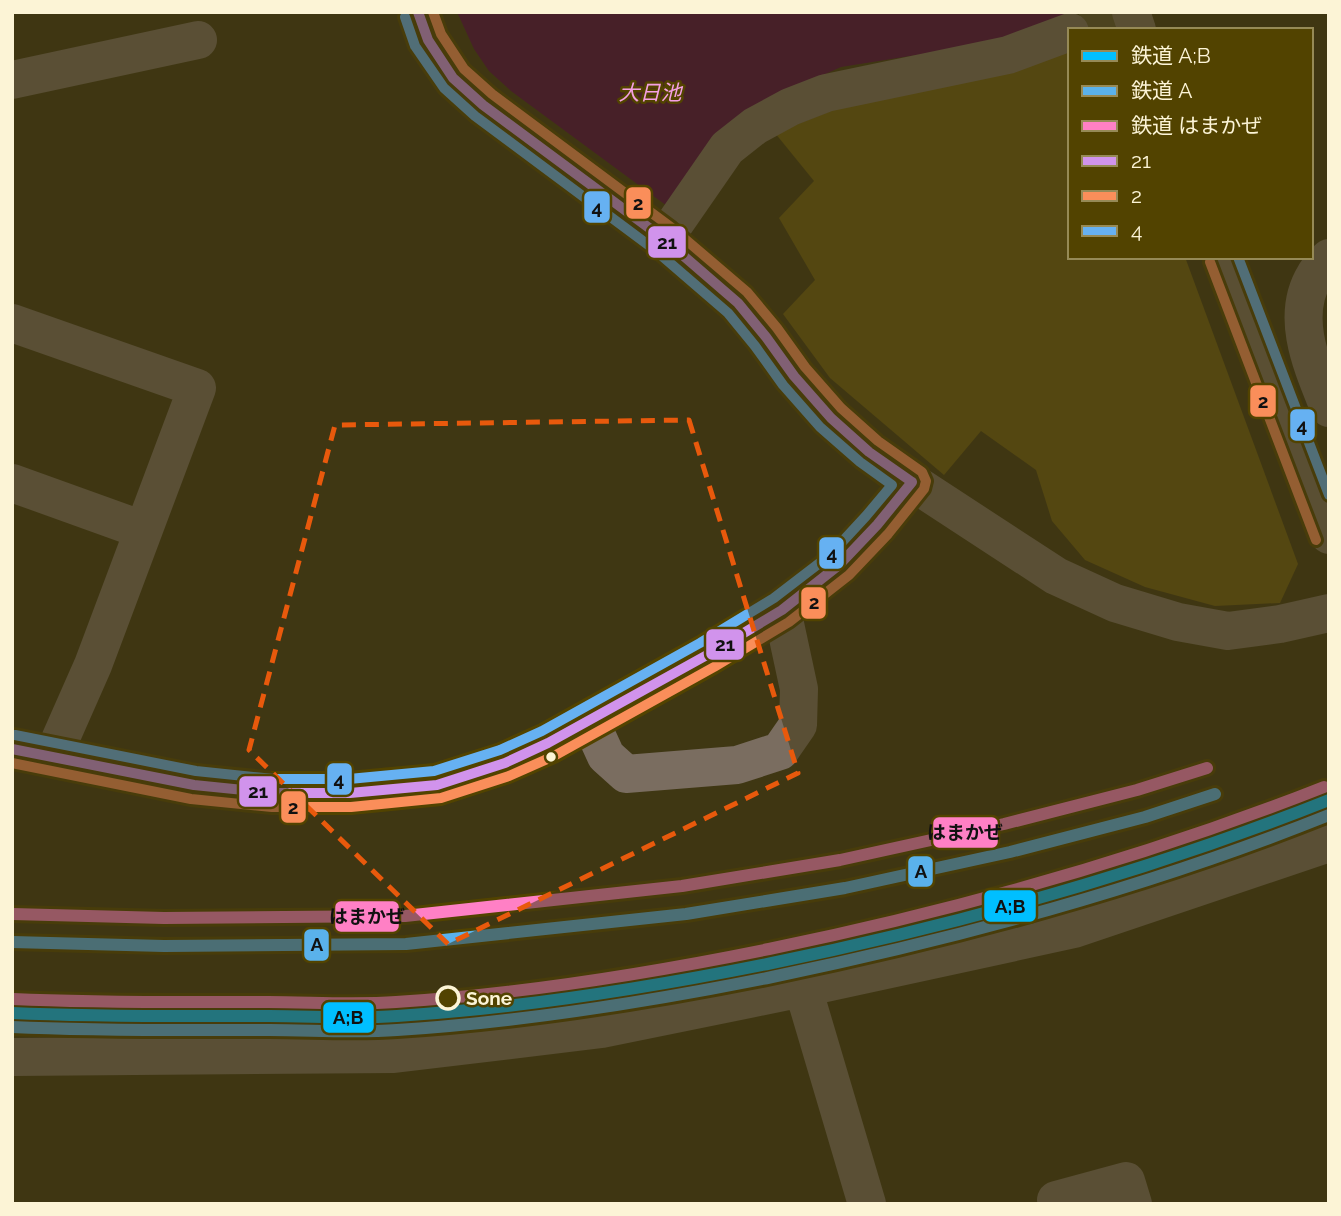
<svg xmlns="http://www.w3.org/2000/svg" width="1341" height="1216" font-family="Raleway,'Noto Sans JP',sans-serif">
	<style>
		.green { fill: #6d5b10 }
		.water { fill: #510544 }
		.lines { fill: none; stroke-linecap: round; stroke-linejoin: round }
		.minor-tunnel { stroke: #5b5330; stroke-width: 38; stroke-dasharray: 38 19; stroke-linecap: butt }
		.minor { stroke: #7a6d60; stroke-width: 38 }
		.tertiary { stroke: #7a6d60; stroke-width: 38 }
		.secondary { stroke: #7b6d5c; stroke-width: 38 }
		.bus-1-casing { stroke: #524300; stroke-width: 16 }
		.bus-2-casing { stroke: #524300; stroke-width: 16 }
		.bus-3-casing { stroke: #524300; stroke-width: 16 }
		.bus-1 { stroke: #d193ec; stroke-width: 10 }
		.bus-2 { stroke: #fa8e5a; stroke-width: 10 }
		.bus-3 { stroke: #66b1f2; stroke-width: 10 }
		.rail-1-casing { stroke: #524300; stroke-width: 18 }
		.rail-2-casing { stroke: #524300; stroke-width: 18 }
		.rail-3-casing { stroke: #524300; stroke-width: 18 }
		.rail-1 { stroke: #00bfff; stroke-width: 12 }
		.rail-2 { stroke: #5ab2eb; stroke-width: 12 }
		.rail-3 { stroke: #ff80c5; stroke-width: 12 }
		.marked { fill: none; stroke: #e8590c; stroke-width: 5; stroke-dasharray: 14 9; stroke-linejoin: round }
		.bus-dot { fill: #fcf4d6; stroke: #524300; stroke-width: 2.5 }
		.stop-dot { fill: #524300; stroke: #fcf4d6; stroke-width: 3.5 }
		.labels { text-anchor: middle; stroke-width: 5; stroke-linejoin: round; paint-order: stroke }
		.stop-label { font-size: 19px; font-weight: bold; fill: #fcf4d6; stroke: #524300; text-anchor: start }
		.water-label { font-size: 21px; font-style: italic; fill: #f5a0e3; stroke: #524300 }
		.line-badge { stroke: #524300; stroke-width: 2.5 }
		.pale-badge-label { font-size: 19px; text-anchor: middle; font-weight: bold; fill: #111 }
	</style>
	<rect width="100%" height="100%" fill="#3f3713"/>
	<!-- green -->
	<path class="green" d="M1070,48V257H1185L1298,564L1280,603L1215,606L1145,587L1085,560L1052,521L1036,470L981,431L944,475L830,378L783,314L815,280L779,218L814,181L775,133L841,107Z"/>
	<!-- water -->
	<path class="water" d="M457,12H1078L974,48L910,56L841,67L781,94L667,206L511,91L489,71L474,49Z"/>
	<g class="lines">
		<!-- minor-tunnel -->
		<path class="minor-tunnel" d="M1084,27L1122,12"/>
		<!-- minor -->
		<path class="minor" d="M12,80L198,40
			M664,239L727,148L755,126L790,107L826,93L1008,55L1070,32
			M12,323L197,388L93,665L52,758
			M912,482L1056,576L1115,603L1178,622L1228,631L1280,624L1329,613
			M12,483L143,530
			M12,749L194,785L273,793H350L437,785L505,763L548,743L590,721L606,756L626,774L737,765L780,751L798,725L799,689L782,610
			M803,988L867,1204
			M12,1057L394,1054L602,1029L803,988L1074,929L1329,843
			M1057,1204L1056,1200L1126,1181L1133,1204"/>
		<!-- tertiary -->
		<path class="tertiary" d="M1329,258C1324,264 1318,269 1315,275C1289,317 1313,368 1329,408
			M590,721L707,655L782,610L839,565L877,525L912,482"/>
		<!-- secondary -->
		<path class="secondary" d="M418,12L428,40L453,78L483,105L664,239L738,303L766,337L794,376L831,418L869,452L912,482
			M1131,12L1137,30
			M1223,257L1329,535"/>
		<defs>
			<path id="bus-1" d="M418,12L428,40L453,78L483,105L664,239L738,303L766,337L794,376L831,418L869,452L912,482
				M12,749L194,785L273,793H350L437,785L505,763L548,743L707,655L782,610L839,565L877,525L912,482"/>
			<path id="bus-2" d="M1210,262L1316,540
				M12,763L191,799L272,807H351L441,798L509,776L554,756L714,667L789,622L849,575L888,534L924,489L926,481L922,472L878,441L841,408L805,367L777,328L747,292L672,228L492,94L464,69L441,34L433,12"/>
			<path id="bus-3" d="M1238,257L1329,495
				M15,735L196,771L274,779H349L434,771L500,750L542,731L700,643L774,598L830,555L866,516L892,485L860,462L820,427L783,385L755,346L728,313L655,250L475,116L444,88L415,46L405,17"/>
		</defs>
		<!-- bus-1 casing -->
		<use href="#bus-1" class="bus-1-casing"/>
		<!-- bus-2 casing -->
		<use href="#bus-2" class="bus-2-casing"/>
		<!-- bus-3 casing -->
		<use href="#bus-3" class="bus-3-casing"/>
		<!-- bus-1 -->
		<use href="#bus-1" class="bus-1"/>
		<!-- bus-2 -->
		<use href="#bus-2" class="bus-2"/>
		<!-- bus-3 -->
		<use href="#bus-3" class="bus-3"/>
		<defs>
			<path id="rail-1" d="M12,1013C98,1017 183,1016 269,1016C312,1016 355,1019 397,1016C523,1008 648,988 772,963C962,924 1148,872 1329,800"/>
			<path id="rail-2" d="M12,942L164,946L406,944L686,914L845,888L1010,852L1145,817L1215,794
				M12,1027C98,1031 183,1030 269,1030C312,1030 355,1033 397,1030C523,1022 648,1002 772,977C961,938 1149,887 1329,815"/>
			<path id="rail-3" d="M12,914L164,918L405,916L682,886L840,860L1004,824L1137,790L1207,768
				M13,999C98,1003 183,1002 268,1002C311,1002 354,1005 396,1002C521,994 646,974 769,949C958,910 1144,858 1324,787"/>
		</defs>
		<!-- rail-1 casing -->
		<use href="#rail-1" class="rail-1-casing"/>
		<!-- rail-2 casing -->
		<use href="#rail-2" class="rail-2-casing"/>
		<!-- rail-3 casing -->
		<use href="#rail-3" class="rail-3-casing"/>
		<!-- rail-1 -->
		<use href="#rail-1" class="rail-1"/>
		<!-- rail-2 -->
		<use href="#rail-2" class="rail-2"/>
		<!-- rail-3 -->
		<use href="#rail-3" class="rail-3"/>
	</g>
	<!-- marked area -->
	<path d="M0 0H1341V1216H0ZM689,420L798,773L448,944L249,750L335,425Z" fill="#3f3713" fill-opacity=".55" fill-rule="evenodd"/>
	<path class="marked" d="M689,420L798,773L448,944L249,750L335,425Z"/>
	<!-- markers -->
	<circle class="bus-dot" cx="551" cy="757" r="6"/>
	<circle class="stop-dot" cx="448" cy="998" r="11"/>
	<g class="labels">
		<!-- stop labels -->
		<g class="stop-label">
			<text x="466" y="1005">Sone</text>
		</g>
		<!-- water labels -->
		<g class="water-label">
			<text x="650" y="100">大日池</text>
		</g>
	</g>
	<g class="line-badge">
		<rect x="625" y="186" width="27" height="34" rx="7" fill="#fa8e5a"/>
		<rect x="583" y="190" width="28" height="34" rx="7" fill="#66b1f2"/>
		<rect x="647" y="225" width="40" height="34" rx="7" fill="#d193ec"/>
		<rect x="1249" y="384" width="28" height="34" rx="7" fill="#fa8e5a"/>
		<rect x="1289" y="408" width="27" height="34" rx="7" fill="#66b1f2"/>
		<rect x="818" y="536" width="27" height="34" rx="7" fill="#66b1f2"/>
		<rect x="800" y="586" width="27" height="34" rx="7" fill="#fa8e5a"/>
		<rect x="705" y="628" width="40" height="33" rx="7" fill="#d193ec"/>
		<rect x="326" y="762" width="27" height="34" rx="7" fill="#66b1f2"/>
		<rect x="238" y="775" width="40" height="33" rx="7" fill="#d193ec"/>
		<rect x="280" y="790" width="27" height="34" rx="7" fill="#fa8e5a"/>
		<rect x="932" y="816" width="67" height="33" rx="7" fill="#ff80c5"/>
		<rect x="907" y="855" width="27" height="33" rx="7" fill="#5ab2eb"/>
		<rect x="983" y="889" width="54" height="34" rx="7" fill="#00bfff"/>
		<rect x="334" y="900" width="66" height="33" rx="7" fill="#ff80c5"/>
		<rect x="303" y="928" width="27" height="34" rx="7" fill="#5ab2eb"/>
		<rect x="322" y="1001" width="53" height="33" rx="7" fill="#00bfff"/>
	</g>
	<g class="pale-badge-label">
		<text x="638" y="210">2</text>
		<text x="597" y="214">4</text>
		<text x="667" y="249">21</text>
		<text x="1263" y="408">2</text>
		<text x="1302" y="432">4</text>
		<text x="832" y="560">4</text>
		<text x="814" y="609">2</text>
		<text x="725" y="651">21</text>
		<text x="339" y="786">4</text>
		<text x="258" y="798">21</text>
		<text x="293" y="814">2</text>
		<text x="965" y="839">はまかぜ</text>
		<text x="921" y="878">A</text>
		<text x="1010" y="913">A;B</text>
		<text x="367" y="923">はまかぜ</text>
		<text x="317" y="951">A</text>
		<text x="348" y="1024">A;B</text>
	</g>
	<!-- border -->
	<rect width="1341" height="1216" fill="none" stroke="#fcf4d6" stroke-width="28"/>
	<!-- legend -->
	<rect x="1068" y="28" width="245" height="231" fill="#524300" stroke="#968a56" stroke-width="2"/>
	<rect x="1082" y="51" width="35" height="10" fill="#00bfff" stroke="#968a56" stroke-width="2"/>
	<text x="1131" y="63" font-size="21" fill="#fcf4d6">鉄道 A;B</text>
	<rect x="1082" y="86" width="35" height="10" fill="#5ab2eb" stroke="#968a56" stroke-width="2"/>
	<text x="1131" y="98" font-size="21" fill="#fcf4d6">鉄道 A</text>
	<rect x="1082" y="121" width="35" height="10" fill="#ff80c5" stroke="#968a56" stroke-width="2"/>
	<text x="1131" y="133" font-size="21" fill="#fcf4d6">鉄道 はまかぜ</text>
	<rect x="1082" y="156" width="35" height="10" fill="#d193ec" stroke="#968a56" stroke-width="2"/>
	<text x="1131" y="168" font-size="21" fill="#fcf4d6">21</text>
	<rect x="1082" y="191" width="35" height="10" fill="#fa8e5a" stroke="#968a56" stroke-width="2"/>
	<text x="1131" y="203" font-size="21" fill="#fcf4d6">2</text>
	<rect x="1082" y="226" width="35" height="10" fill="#66b1f2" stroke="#968a56" stroke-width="2"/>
	<text x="1131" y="238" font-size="21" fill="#fcf4d6">4</text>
</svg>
